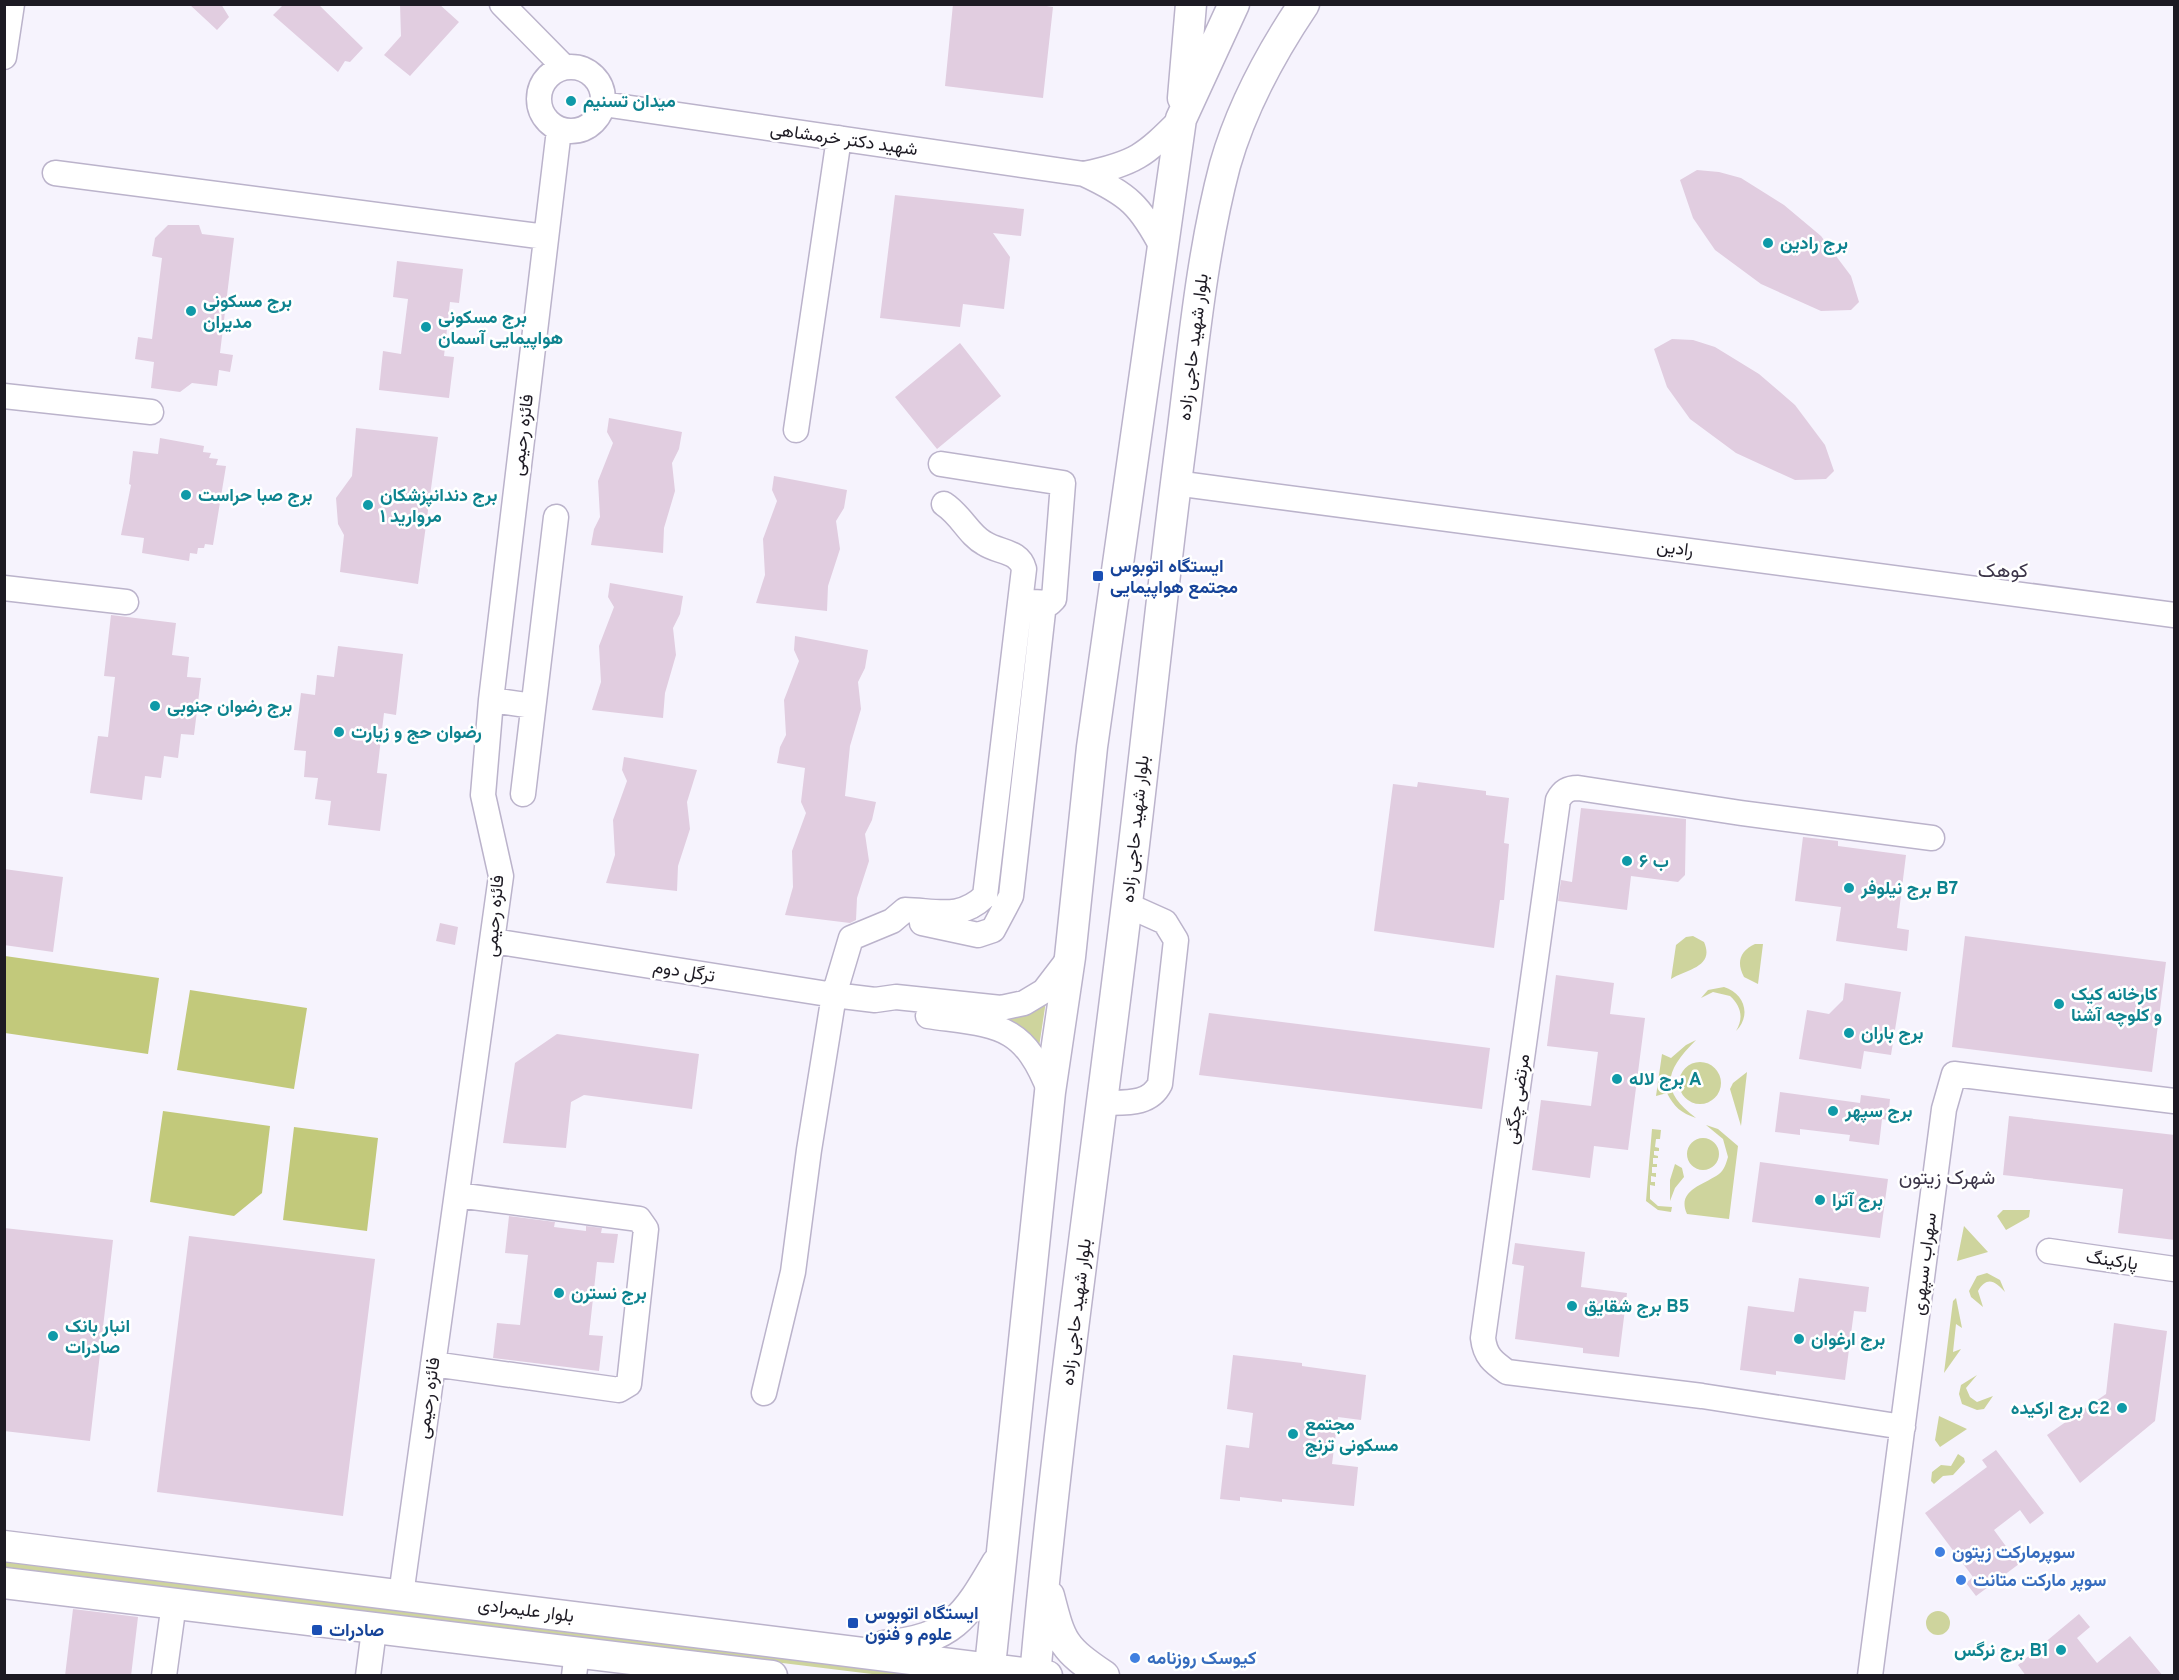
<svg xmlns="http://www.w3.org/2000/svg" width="2179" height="1680" font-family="Overpass,Vazirmatn,sans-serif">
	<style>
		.green { fill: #ced49d }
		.forest { fill: #c2c97b }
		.building { fill: #e1cde0 }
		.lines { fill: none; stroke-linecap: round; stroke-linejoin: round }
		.minor-casing { stroke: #bbb3cb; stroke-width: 27 }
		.major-casing { stroke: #bbb3cb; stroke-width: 33 }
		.minor { stroke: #fff; stroke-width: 24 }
		.major { stroke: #fff; stroke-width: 30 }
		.culture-dot { fill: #0f9aa8; stroke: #fff; stroke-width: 2 }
		.transit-dot { fill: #1a4fb4; stroke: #fff; stroke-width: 2 }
		.shop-dot { fill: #3f7fe0; stroke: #fff; stroke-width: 2 }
		.labels { text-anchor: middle; stroke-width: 5; stroke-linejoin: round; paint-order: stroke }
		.culture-label { font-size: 18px; font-weight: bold; fill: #0d838f; stroke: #fff; text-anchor: start }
		.street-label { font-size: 18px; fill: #1d1a23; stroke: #fff }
		.transit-label { font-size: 18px; font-weight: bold; fill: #164399; stroke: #fff; text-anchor: start }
		.shop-label { font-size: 18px; font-weight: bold; fill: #366cbe; stroke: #fff; text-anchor: start }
		.neighbourhood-label { font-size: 20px; fill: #3c3549; stroke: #fff }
	</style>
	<rect width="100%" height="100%" fill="#f6f3fd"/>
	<!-- green -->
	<path class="green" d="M1693,936L1704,942C1715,967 1687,969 1671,979L1676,945L1686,937Z
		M1755,944H1763L1758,984L1744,977C1736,962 1740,951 1755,944Z
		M1724,987C1744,993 1752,1015 1736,1031C1744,1018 1741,1006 1730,996L1713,992L1701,998L1708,990Z
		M1046,1001L1039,1047L1022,1030L995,1019L1033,1012Z
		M1696,1040C1665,1071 1659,1090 1696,1118C1681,1113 1674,1107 1667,1093L1656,1096L1662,1054L1671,1058L1686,1045Z
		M1679 1083a21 21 0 1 1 42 0a21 21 0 1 1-42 0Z
		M1747,1072L1741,1126L1730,1089L1733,1083Z
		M1706,1125L1718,1129L1738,1146L1729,1219L1687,1214C1676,1190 1704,1185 1719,1174C1724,1170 1726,1164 1728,1157L1723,1139Z
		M1652,1129L1661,1130L1660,1139H1656L1655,1147L1659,1148V1151H1654V1155L1658,1156V1158H1653V1164H1657V1167H1652V1173H1656V1177L1651,1176V1182H1655V1186L1650,1185V1199L1658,1206L1672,1207L1671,1212L1658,1210L1646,1201Z
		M1687 1154a16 16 0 1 1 32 0a16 16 0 1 1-32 0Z
		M1675,1164L1682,1168L1684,1177L1675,1188L1670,1201V1180Z
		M2003,1210H2030L2029,1217L2006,1230L1997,1216Z
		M1964,1226L1988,1252L1957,1261Z
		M1987,1273L2000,1280L2005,1292C1995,1281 1987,1276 1978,1291L1983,1307L1971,1297L1969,1291L1977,1276Z
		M1956,1298L1962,1328L1956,1324L1953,1352L1961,1349L1944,1373L1953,1301Z
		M1977,1375L1966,1388L1970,1397L1977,1402L1993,1396L1984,1409L1977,1410L1962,1404L1959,1394L1961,1385Z
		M1939,1416L1967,1429L1940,1447L1935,1440Z
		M1958,1454L1964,1458L1965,1462L1953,1475L1943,1476L1934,1484L1931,1481L1932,1472L1941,1465L1951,1466Z
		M5,1558L916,1670L915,1675H880L5,1567Z
		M1926 1623a12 12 0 1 1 24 0a12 12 0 1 1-24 0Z"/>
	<!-- forest -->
	<path class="forest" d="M5,956L159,978L148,1054L5,1033Z
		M190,990L307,1008L294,1089L177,1070Z
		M163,1111L270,1126L262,1193L234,1216L150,1202Z
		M294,1127L378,1138L367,1231L283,1220Z"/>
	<!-- building -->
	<path class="building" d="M189,4H221L229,17L217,30Z
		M284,4H318L363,48L350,62L345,61L338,72L273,15Z
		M400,4H439L459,22L410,76L384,55L401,36Z
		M953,4H1034L1053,7L1043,98L945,86Z
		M1697,170L1719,172L1741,178L1784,205L1821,236L1851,276L1859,302L1851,310L1821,311L1761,284L1715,250L1693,218L1680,180Z
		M895,195L1024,209L1021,236L993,233L1010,257L1004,309L963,304L960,327L880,318Z
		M168,225H199L202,234L234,238L220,353L233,355L230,372L219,370L217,386L192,383L180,392L151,388L154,362L135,359L138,337L152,339L162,258L152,256L155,238Z
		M397,261L463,269L459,303L450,302L444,356L454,357L449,398L379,390L383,351L401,354L408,299L393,297Z
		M1672,339L1693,340L1715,347L1759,374L1795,405L1825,445L1834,471L1826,479L1795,480L1736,453L1690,419L1667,387L1654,349Z
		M960,343L1001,396L937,449L895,397Z
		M609,418L682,432L679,449L672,463L675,491L664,528L663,553L591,545L594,529L600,517L598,481L613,443L607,432Z
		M356,428L438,437L418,584L340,572L344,535L338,524L336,498L352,476Z
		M160,438L204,446L203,452L211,453L209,458L218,459L216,465L226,466L213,545L205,544L204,548H198L197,554L190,553L189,561L142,553L144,538L121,535L131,485L129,484L133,451L158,454Z
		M774,476L847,490L844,508L836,521L840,549L828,586L827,611L756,603L765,575L763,539L777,501L772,490Z
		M610,583L683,596L680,614L673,628L676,655L665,693L663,718L592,710L601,682L599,646L614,607L608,597Z
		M111,615L176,623L172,655L189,657L187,677L201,678L194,735L181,734L178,758L164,756L161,778L145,776L142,800L90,793L98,736L108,737L115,677L104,676Z
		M795,636L868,650L865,668L858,682L861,709L850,746L845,796L876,802L872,820L865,834L869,861L857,898L856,920L850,923L785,915L793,887L792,851L806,813L801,802L805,768L777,763L780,747L786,735L784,700L799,661L794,650Z
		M338,646L403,654L396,715L384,713L377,773L387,774L380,831L328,825L331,801L315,799L318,778L304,777L306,751L294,750L301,693L315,695L317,675L334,677Z
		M624,757L697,770L687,802L690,829L678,866L677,891L606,883L615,855L613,820L627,781L622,770Z
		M1418,782L1486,791V795L1509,798L1504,843L1509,844L1504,900H1500L1494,948L1374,931L1393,784L1417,787Z
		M1581,808L1686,819L1685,875L1678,882L1631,876L1627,910L1558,901L1561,880L1572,882Z
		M1803,837L1838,841V846L1906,855L1897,928L1909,930L1907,951L1836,941L1841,907L1795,901Z
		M4,869L63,877L53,952L4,945Z
		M440,923L458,927L455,945L436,941Z
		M1965,936L2166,962L2152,1072L1952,1047Z
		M1556,975L1614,983L1610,1014L1645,1018L1628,1150L1594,1146L1590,1178L1532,1170L1541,1100L1591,1106L1598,1052L1547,1046Z
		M1845,983L1901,992L1891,1055L1864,1051L1861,1069L1799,1059L1807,1010L1829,1014L1843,1000Z
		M1209,1013L1490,1048L1482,1109L1199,1075Z
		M557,1034L699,1054L692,1109L584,1095L571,1102L566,1148L503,1143L515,1063Z
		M1780,1092L1860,1103L1861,1095L1890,1099L1888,1120L1882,1119L1879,1145L1849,1141L1850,1135L1800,1129V1135L1775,1132Z
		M2009,1116L2175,1135V1240L2118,1233L2123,1189L2003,1175Z
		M1760,1162L1888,1179L1880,1238L1752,1222Z
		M509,1216L555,1222L554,1227L586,1231V1226L602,1228L601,1233L618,1234L614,1263L597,1262L589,1335L603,1336L599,1371L493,1358L497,1323L520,1325L528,1255L505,1253Z
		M4,1228L113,1240L90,1441L4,1431Z
		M189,1236L375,1259L343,1516L157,1492Z
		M1515,1243L1585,1252L1581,1287L1627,1293L1619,1357L1583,1353V1348L1515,1339L1524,1266L1512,1264Z
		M1799,1278L1869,1287L1866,1312L1854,1311L1845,1380L1776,1371V1375L1740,1370L1748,1306L1794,1312Z
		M2114,1323L2167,1331L2155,1421L2080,1483L2047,1435L2106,1394Z
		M1233,1355L1302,1363V1366L1366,1375L1361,1420L1338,1417L1332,1464L1358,1467L1354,1506L1282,1499V1502L1240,1497V1501L1220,1499L1226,1445L1249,1448L1253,1413L1227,1409Z
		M1996,1450L2044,1513L2030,1524L2020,1510L1994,1530L2019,1564L1976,1596L1966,1583L1973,1577L1925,1513L1987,1467L1982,1460Z
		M73,1609L138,1617L131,1676H65Z
		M2079,1614L2090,1627L2077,1638L2097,1663L2130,1636L2163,1676H2026L2018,1665Z"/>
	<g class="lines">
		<defs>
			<path id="minor" d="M502,4L564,67
				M4,57L12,4
				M539 99a32 32 0 1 1 64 0a32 32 0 1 1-64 0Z
				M603,104L1084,174C1129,195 1140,205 1163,249
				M55,173L546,237
				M1084,174C1136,163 1144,156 1181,119
				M4,396L151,412
				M796,430L839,138
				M941,464L1063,483L1054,599L1050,603L1032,602
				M1175,483L2174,615
				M4,588L126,602
				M491,700L533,706
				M523,794L556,517
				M922,923L978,935L993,930L1011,896L1044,603
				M493,941L834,995L875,1000L896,997L1001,1008L1024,1003L1044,991L1070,957
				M928,1016C997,1026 1023,1022 1050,1092
				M1102,1103C1124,1102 1149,1106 1160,1084L1176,940L1165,922L1127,905
				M2049,1251L2174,1269
				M433,1364L619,1390L629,1384L646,1229L639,1219L457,1195
				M764,1393L793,1272L809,1150L834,995L851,938L892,921L905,910C938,911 960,920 985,896L1024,569C1019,550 999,553 984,543C969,535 961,515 944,504
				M1903,1427L1702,1396L1507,1372C1493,1362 1485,1356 1483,1338L1558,800C1563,791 1568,788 1578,788L1741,813L1932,838
				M401,1595L501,876L483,795L491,700L559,130
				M164,1676L174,1603
				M368,1676L374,1630
				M574,1676L577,1652
				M1870,1676L1944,1109L1954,1074L2174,1101"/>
			<path id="major" d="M1183,98L1191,4
				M4,1546L1047,1676
				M4,1583L772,1676
				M1049,1596C1061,1643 1063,1648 1104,1676
				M884,1646C952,1639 965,1618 997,1563
				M989,1676L1050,1092L1070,957L1092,747L1181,119L1234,4
				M1035,1676C1058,1417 1096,1160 1127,903C1146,750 1161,596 1181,444C1193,351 1201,256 1225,165C1241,109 1271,53 1304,4"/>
		</defs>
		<!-- minor casing -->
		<use href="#minor" class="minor-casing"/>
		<!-- major casing -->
		<use href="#major" class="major-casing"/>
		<!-- minor -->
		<use href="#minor" class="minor"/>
		<!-- major -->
		<use href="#major" class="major"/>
	</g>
	<!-- markers -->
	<g class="culture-dot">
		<circle cx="571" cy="101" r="6"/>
		<circle cx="1768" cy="243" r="6"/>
		<circle cx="191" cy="311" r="6"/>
		<circle cx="426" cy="327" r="6"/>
		<circle cx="186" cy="495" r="6"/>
		<circle cx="368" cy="505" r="6"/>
		<circle cx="155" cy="706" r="6"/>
		<circle cx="339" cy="732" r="6"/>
		<circle cx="1627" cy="861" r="6"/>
		<circle cx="1849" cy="888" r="6"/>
		<circle cx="2059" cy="1004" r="6"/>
		<circle cx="1849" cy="1033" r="6"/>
		<circle cx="1617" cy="1079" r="6"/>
		<circle cx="1833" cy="1111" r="6"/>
		<circle cx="1820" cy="1200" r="6"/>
		<circle cx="559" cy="1293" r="6"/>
		<circle cx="1572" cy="1306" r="6"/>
		<circle cx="53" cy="1336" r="6"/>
		<circle cx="1799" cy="1339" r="6"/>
		<circle cx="2122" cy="1408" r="6"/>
		<circle cx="1293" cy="1434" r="6"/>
		<circle cx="2061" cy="1650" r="6"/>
	</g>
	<g class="transit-dot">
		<rect x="1092" y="570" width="12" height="12" rx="3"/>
		<rect x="847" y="1617" width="12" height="12" rx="3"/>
		<rect x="311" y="1624" width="12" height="12" rx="3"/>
	</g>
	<g class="shop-dot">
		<circle cx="1940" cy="1552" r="6"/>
		<circle cx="1961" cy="1580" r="6"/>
		<circle cx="1135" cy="1658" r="6"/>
	</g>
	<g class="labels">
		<!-- culture labels -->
		<g class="culture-label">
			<text x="583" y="107">میدان تسنیم</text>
			<text x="1780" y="249">برج رادین</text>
			<text x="203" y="307">برج مسکونی<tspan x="203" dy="21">مدیران</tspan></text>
			<text x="438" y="323">برج مسکونی<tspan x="438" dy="21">هواپیمایی آسمان</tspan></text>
			<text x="198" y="501">برج صبا حراست</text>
			<text x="380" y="501">برج دندانپزشکان<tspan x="380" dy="21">مروارید ۱</tspan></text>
			<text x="167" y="712">برج رضوان جنوبی</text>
			<text x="351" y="738">رضوان حج و زیارت</text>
			<text x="1639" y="867">ب ۶</text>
			<text x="1861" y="894">برج نیلوفر B7</text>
			<text x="2071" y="1000">کارخانه کیک<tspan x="2071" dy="21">و کلوچه آشنا</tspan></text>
			<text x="1861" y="1039">برج باران</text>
			<text x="1629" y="1085">برج لاله A</text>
			<text x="1845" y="1117">برج سپهر</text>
			<text x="1832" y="1206">برج آترا</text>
			<text x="571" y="1299">برج نسترن</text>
			<text x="1584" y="1312">برج شقایق B5</text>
			<text x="65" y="1332">انبار بانک<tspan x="65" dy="21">صادرات</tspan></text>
			<text x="1811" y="1345">برج ارغوان</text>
			<text x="2110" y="1414" text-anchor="end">برج ارکیده C2</text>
			<text x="1305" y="1430">مجتمع<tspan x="1305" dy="21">مسکونی ترنج</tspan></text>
			<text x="2049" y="1656" text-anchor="end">برج نرگس B1</text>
		</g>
		<!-- street labels -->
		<g class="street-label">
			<text transform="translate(844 139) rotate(8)" y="6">شهید دکتر خرمشاهی</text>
			<text transform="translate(1193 347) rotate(-83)" y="6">بلوار شهید حاجی زاده</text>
			<text transform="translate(522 435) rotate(-83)" y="6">فائزه رحیمی</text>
			<text transform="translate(1675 548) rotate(7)" y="6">رادین</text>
			<text transform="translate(1135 829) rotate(-84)" y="6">بلوار شهید حاجی زاده</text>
			<text transform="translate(494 916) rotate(-85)" y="6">فائزه رحیمی</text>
			<text transform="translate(684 971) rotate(9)" y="6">ترگل دوم</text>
			<text transform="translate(1517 1099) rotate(-82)" y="6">مرتضی چگنی</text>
			<text transform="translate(2112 1260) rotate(8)" y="6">پارکینگ</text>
			<text transform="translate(1924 1264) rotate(-83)" y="6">سهراب سپهری</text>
			<text transform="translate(1076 1312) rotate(-83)" y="6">بلوار شهید حاجی زاده</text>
			<text transform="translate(428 1398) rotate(-82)" y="6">فائزه رحیمی</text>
			<text transform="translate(526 1610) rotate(7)" y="6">بلوار علیمرادی</text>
		</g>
		<!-- transit labels -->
		<g class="transit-label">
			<text x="1110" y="572">ایستگاه اتوبوس<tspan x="1110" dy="21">مجتمع هواپیمایی</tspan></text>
			<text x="865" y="1619">ایستگاه اتوبوس<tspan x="865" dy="21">علوم و فنون</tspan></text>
			<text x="329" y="1636">صادرات</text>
		</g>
		<!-- shop labels -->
		<g class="shop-label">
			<text x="1952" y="1558">سوپرمارکت زیتون</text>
			<text x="1973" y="1586">سوپر مارکت متانت</text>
			<text x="1147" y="1664">کیوسک روزنامه</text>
		</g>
		<!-- neighbourhood labels -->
		<g class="neighbourhood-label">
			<text x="2003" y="577">کوهک</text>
			<text x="1947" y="1184">شهرک زیتون</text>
		</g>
	</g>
	<!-- border -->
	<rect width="2179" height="1680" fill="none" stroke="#1d1a23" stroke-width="12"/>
</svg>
